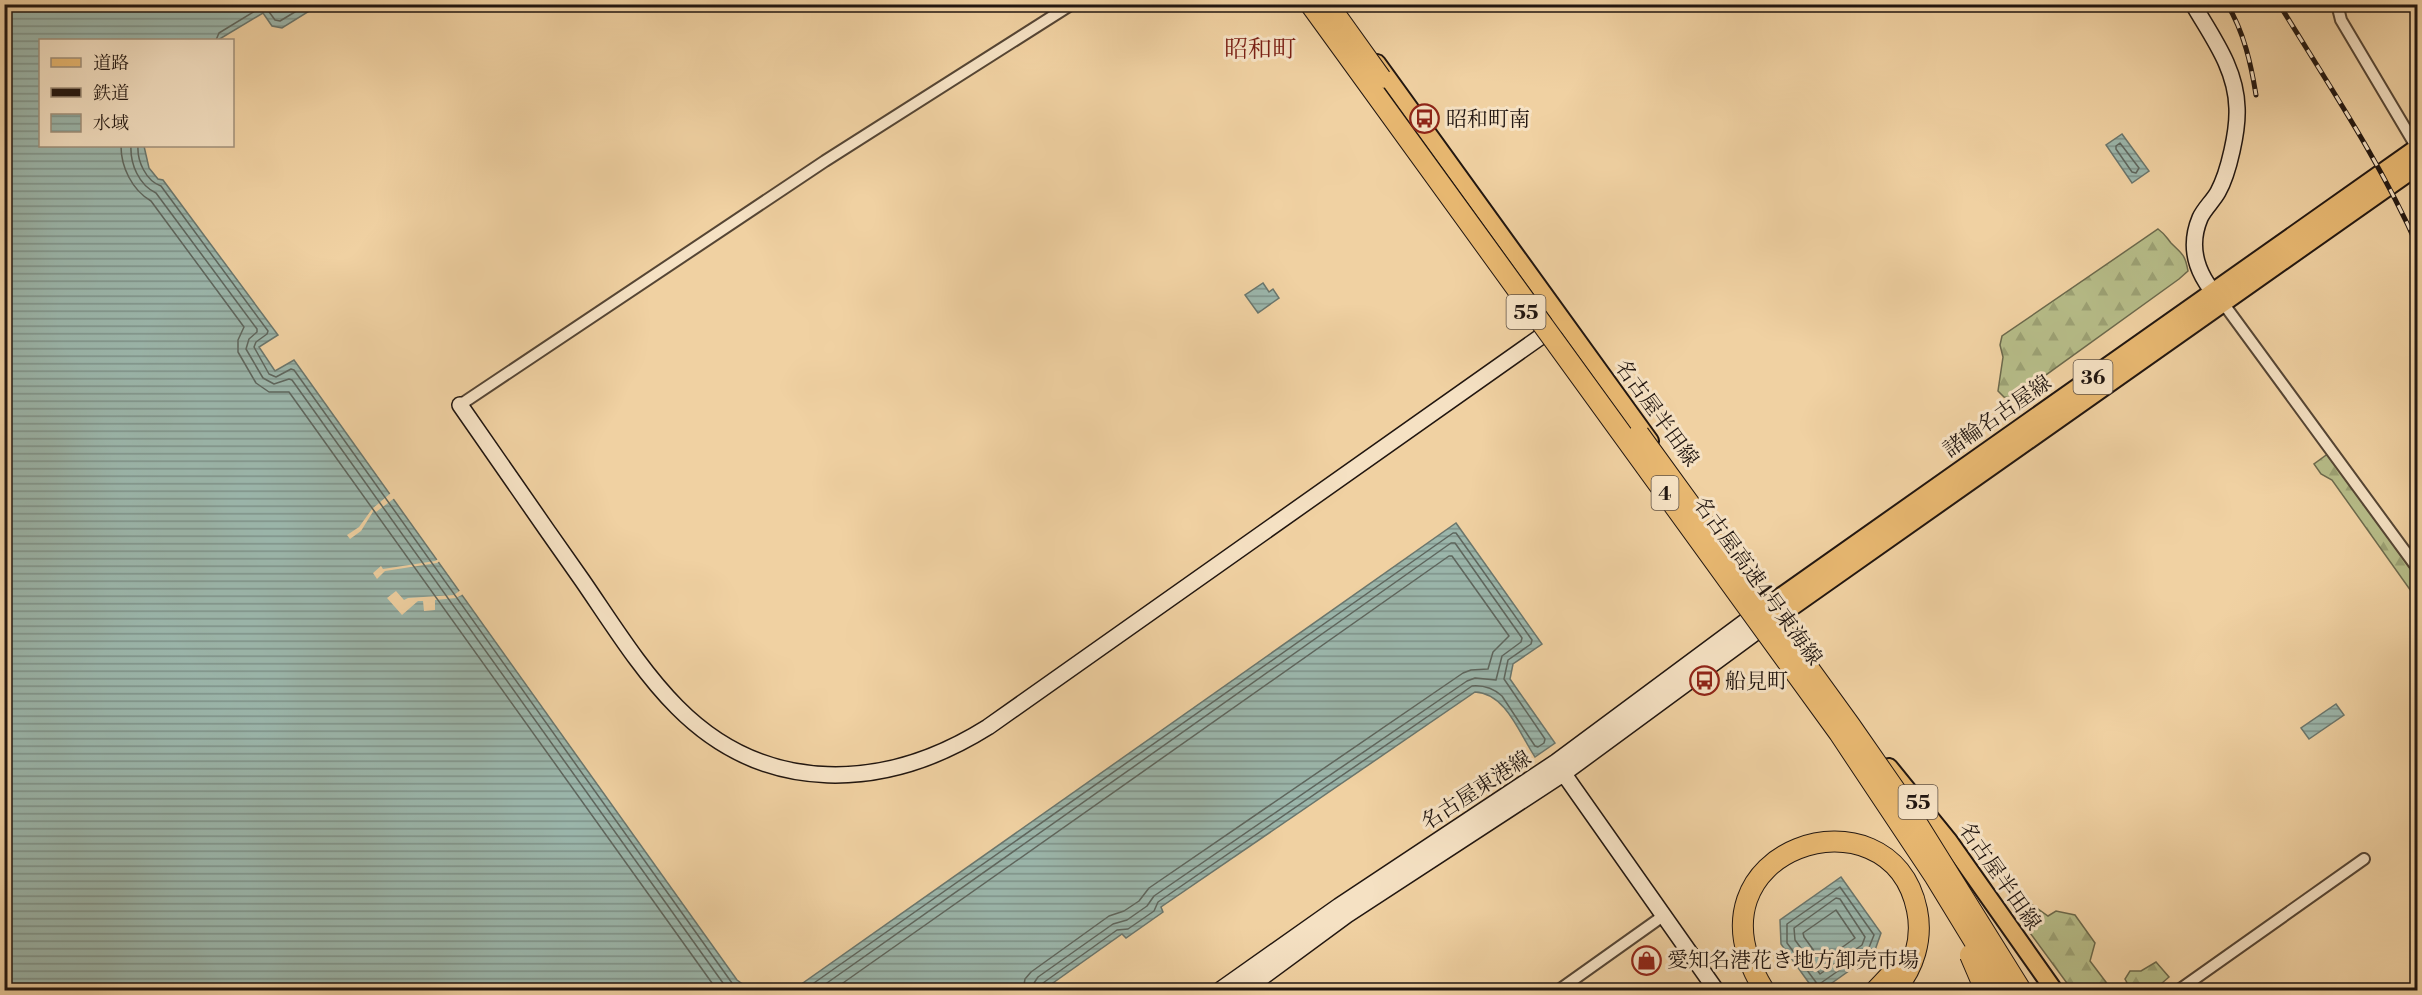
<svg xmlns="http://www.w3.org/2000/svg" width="2422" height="995" font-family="'Libre Bodoni','Noto Serif JP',serif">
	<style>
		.forest { fill: url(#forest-firs); stroke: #6c694c; stroke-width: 1.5 }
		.water { fill: url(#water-rules); stroke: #6a766d; stroke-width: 1.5 }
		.pier { fill: #f0d1a2 }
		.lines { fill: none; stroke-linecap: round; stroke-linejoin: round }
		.shore { stroke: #5e665e; stroke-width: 1.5 }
		.street-casing { stroke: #554534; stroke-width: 14 }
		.secondary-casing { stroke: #211610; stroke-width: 18 }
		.primary-casing { stroke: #211610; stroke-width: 20 }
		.highway-casing { stroke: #211610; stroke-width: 22 }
		.street { stroke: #f5e1c3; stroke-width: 10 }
		.secondary { stroke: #f5e1c3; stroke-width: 15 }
		.primary { stroke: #e8b871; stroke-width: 16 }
		.highway { stroke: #e8b871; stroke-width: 20 }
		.rail-casing { stroke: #211610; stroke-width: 5 }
		.rail { stroke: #f5e1c3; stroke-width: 3; stroke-dasharray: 9; stroke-linecap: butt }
		.highway-bridge-casing { stroke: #211610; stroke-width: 22; stroke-linecap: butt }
		.highway-bridge { stroke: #e8b871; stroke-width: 20 }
		.labels { text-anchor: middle; stroke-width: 6; stroke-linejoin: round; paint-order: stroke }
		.shield { fill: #f5e1c3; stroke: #615346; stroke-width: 1.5 }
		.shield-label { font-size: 20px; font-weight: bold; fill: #211610 }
		.poi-label { font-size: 21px; fill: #211610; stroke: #f5e1c3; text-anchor: start }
		.street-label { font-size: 21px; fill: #211610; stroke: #f5e1c3 }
		.quarter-label { font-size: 24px; fill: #7a1f14; stroke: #f5e1c3 }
	</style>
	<defs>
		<pattern id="forest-firs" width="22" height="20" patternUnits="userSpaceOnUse" patternTransform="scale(1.5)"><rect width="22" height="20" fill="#b6bc88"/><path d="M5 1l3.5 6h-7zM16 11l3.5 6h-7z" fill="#9ca174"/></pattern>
		<pattern id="water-rules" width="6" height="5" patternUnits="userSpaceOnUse" patternTransform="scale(1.5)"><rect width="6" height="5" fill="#9bb6ab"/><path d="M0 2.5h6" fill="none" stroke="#7e938a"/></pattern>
	</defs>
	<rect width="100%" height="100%" fill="#f0d1a2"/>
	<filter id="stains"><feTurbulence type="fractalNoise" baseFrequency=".00333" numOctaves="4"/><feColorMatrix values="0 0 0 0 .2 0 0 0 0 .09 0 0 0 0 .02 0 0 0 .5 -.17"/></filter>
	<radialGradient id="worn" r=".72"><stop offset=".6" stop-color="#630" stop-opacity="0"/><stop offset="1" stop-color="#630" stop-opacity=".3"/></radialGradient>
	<!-- forest -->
	<path class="forest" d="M2158,229C2165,234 2166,237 2171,243C2182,254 2185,254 2188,271L2179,279L2014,398L2004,397L1998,391L2003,357L2000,345L2002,336Z
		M2329,453L2417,578V610L2412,604L2411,591L2332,480L2321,474L2314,464Z
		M2024,899L2048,916L2056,911L2075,915L2095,943L2090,961L2112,990H2072L2011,907Z
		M2156,962L2169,977L2154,990H2131L2125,979L2130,971H2141Z"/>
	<!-- water -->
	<path class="water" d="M5,5H319L282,28L272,26L263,13L218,40H40V146H144L149,168L158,179L163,180L278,335L259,347L275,371L294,360L737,980L751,990H5Z
		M2122,134L2149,171L2132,183L2106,145Z
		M1263,283L1269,292L1273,289L1279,298L1258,313L1245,295Z
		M1456,523L1542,644L1513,664L1510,679L1555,743L1535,757C1520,735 1506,693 1475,692L1161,907L1163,912L1126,938L1122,934L1043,990H793Z
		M2336,704L2344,715L2309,739L2301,728Z
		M1841,877L1881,933L1874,953L1822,990H1814L1781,944L1780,920Z"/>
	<!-- pier -->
	<path class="pier" d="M392,492L396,497L376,512L374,510L361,531L350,539L347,535L359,527L372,509Z
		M440,558L441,560L437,563L385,571L377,579L373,573L381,566L383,569L435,561Z
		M462,589L465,593L456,598L435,600V610L424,611L423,601H418L402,615L387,598L396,591L404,600L408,598L454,595Z"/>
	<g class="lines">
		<!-- shore -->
		<path class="shore" d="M216,40L219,33L260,8L267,9L275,20L280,21L308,4
			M2120,143L2139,168L2136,173L2132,172L2116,149V146Z
			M121,146C121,167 132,190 151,201L244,327L238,340V352L256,383L269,392H289L717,990
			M131,146C130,164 139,185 156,193L257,329V332L249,339L246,349L263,378L274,384L289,379L292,380L728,990
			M138,146C137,161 146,181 161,186L268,331L267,334L256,342L254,347L269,374L276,377L291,369L294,370L732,983L741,990
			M1840,887L1874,935L1868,950L1818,985L1787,943V924Z
			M1836,898L1840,899L1865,937L1862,945L1820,974L1795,940L1794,928Z
			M1836,910L1855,938L1822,962L1804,937L1803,933Z
			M804,990L1453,533H1456L1532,640L1531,644L1508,660L1504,679L1545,739L1544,743L1538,747L1535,746L1502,696C1493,688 1484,685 1472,686L1158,902L1154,911L1128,929L1117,930L1043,983L1040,990
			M817,990L1451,543H1455L1522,638L1521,642L1502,656L1496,680L1475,678L1467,681L1154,896L1147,906L1127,920L1113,924L1038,977L1034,983L1032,990
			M833,990L1449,556H1452L1509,636L1493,652L1488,669L1471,670L1463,673L1149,888L1139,901L1124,911L1109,916L1031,972L1025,979L1023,990"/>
		<defs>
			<path id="street" d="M2337,4L2341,20L2417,148
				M2223,303L2418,569
				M460,405L825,161L1072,4
				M1559,990L1663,916
				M2179,990L2364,859"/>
			<path id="secondary" d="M2193,4C2212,37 2236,68 2237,108C2238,130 2229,172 2218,192C2213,201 2204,209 2200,218C2187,249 2198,277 2221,301
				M460,405C501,464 541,522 582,580C611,622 641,671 677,707C766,797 886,791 988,727L1563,321
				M1559,767L1716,990
				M1220,990L1339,906L1556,762L1750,618
				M1245,990L1347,915L1563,774L1759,630"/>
			<path id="primary" d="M1377,63L1650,441
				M1756,614L2418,147
				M1765,626L2418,166
				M1889,767L1949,841L2054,990"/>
			<path id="highway" d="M1764,990C1676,848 1891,782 1917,910C1923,939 1914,968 1895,990
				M1876,990L1893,972L1898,963"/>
		</defs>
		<!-- street casing -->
		<use href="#street" class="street-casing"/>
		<!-- secondary casing -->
		<use href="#secondary" class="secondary-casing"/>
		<!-- primary casing -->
		<use href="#primary" class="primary-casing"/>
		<!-- highway casing -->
		<use href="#highway" class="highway-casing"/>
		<!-- street -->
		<use href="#street" class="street"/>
		<!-- secondary -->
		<use href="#secondary" class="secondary"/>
		<!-- primary -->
		<use href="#primary" class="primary"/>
		<!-- highway -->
		<use href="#highway" class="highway"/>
		<defs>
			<path id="rail" d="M2227,4C2244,32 2251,64 2256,95
				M2279,4C2328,84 2380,161 2418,247"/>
		</defs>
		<!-- rail casing -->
		<use href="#rail" class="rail-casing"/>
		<!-- rail -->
		<use href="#rail" class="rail"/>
		<defs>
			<path id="highway-bridge" d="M1310,4L1839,733L1935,877L2004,990
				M1328,4L1381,78
				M1639,434L1850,725L1907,807L2021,990
				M1970,955L1985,990"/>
		</defs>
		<!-- highway-bridge casing -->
		<use href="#highway-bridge" class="highway-bridge-casing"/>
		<!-- highway-bridge -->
		<use href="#highway-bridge" class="highway-bridge"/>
	</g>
	<!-- icons -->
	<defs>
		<symbol id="bus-ring" viewBox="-11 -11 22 22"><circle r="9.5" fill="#f5e1c3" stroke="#8f2418" stroke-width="1.5"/><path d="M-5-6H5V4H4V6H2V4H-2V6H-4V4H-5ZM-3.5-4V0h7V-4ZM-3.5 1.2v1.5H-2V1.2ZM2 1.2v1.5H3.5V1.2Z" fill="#8f2418"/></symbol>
		<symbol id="shop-ring" viewBox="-11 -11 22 22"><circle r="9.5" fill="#f5e1c3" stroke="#8f2418" stroke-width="1.5"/><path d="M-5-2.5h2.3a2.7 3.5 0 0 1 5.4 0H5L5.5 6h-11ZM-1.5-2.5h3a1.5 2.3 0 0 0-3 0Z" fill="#8f2418"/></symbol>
	</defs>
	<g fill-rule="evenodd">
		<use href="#bus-ring" x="1408" y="102" width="33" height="33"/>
		<use href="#bus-ring" x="1688" y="664" width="33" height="33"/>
		<use href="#shop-ring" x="1630" y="944" width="33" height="33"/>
	</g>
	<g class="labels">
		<!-- shield labels -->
		<g class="shield">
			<rect x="1506.5" y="295" width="39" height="34" rx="4.5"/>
			<rect x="2073.5" y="360" width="39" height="34" rx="4.5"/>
			<rect x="1651.5" y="476" width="27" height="34" rx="4.5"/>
			<rect x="1898.5" y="785" width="39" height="34" rx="4.5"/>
		</g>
		<g class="shield-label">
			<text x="1526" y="319">55</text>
			<text x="2093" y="384">36</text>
			<text x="1665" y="500">4</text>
			<text x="1918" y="809">55</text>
		</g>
		<!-- poi labels -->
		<g class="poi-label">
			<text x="1446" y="126">昭和町南</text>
			<text x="1725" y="688">船見町</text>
			<text x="1667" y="967">愛知名港花き地方卸売市場</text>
		</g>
		<!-- street labels -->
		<g class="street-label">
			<text transform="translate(1657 413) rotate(54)" y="7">名古屋半田線</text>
			<text transform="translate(1997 416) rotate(-35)" y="7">諸輪名古屋線</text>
			<text transform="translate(1758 581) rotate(54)" y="7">名古屋高速4号東海線</text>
			<text transform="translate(1476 790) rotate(-33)" y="7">名古屋東港線</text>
			<text transform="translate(2000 876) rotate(55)" y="7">名古屋半田線</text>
		</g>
		<!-- quarter labels -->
		<g class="quarter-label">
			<text x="1260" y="57">昭和町</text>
		</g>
	</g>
	<!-- margin -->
	<rect width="2422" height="995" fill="none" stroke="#f0d1a2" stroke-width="24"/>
	<rect x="6" y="6" width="2410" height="983" fill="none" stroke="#211610" stroke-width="3"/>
	<rect x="12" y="12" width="2398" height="971" fill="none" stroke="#211610" stroke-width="1.5"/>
	<!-- legend -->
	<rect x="39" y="39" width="195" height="108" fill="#f5e1c3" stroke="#a0907b" stroke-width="1.5"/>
	<rect x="51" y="58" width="30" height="9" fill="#e8b871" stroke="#a0907b" stroke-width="1.5"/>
	<text x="93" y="69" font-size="18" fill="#211610">道路</text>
	<rect x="51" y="88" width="30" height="9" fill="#211610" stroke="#a0907b" stroke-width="1.5"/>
	<text x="93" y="99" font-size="18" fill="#211610">鉄道</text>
	<rect x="51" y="114" width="30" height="18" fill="url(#water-rules)" stroke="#a0907b" stroke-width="1.5"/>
	<text x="93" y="129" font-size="18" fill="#211610">水域</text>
	<rect width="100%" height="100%" filter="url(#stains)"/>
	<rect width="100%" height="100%" fill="url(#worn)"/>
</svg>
